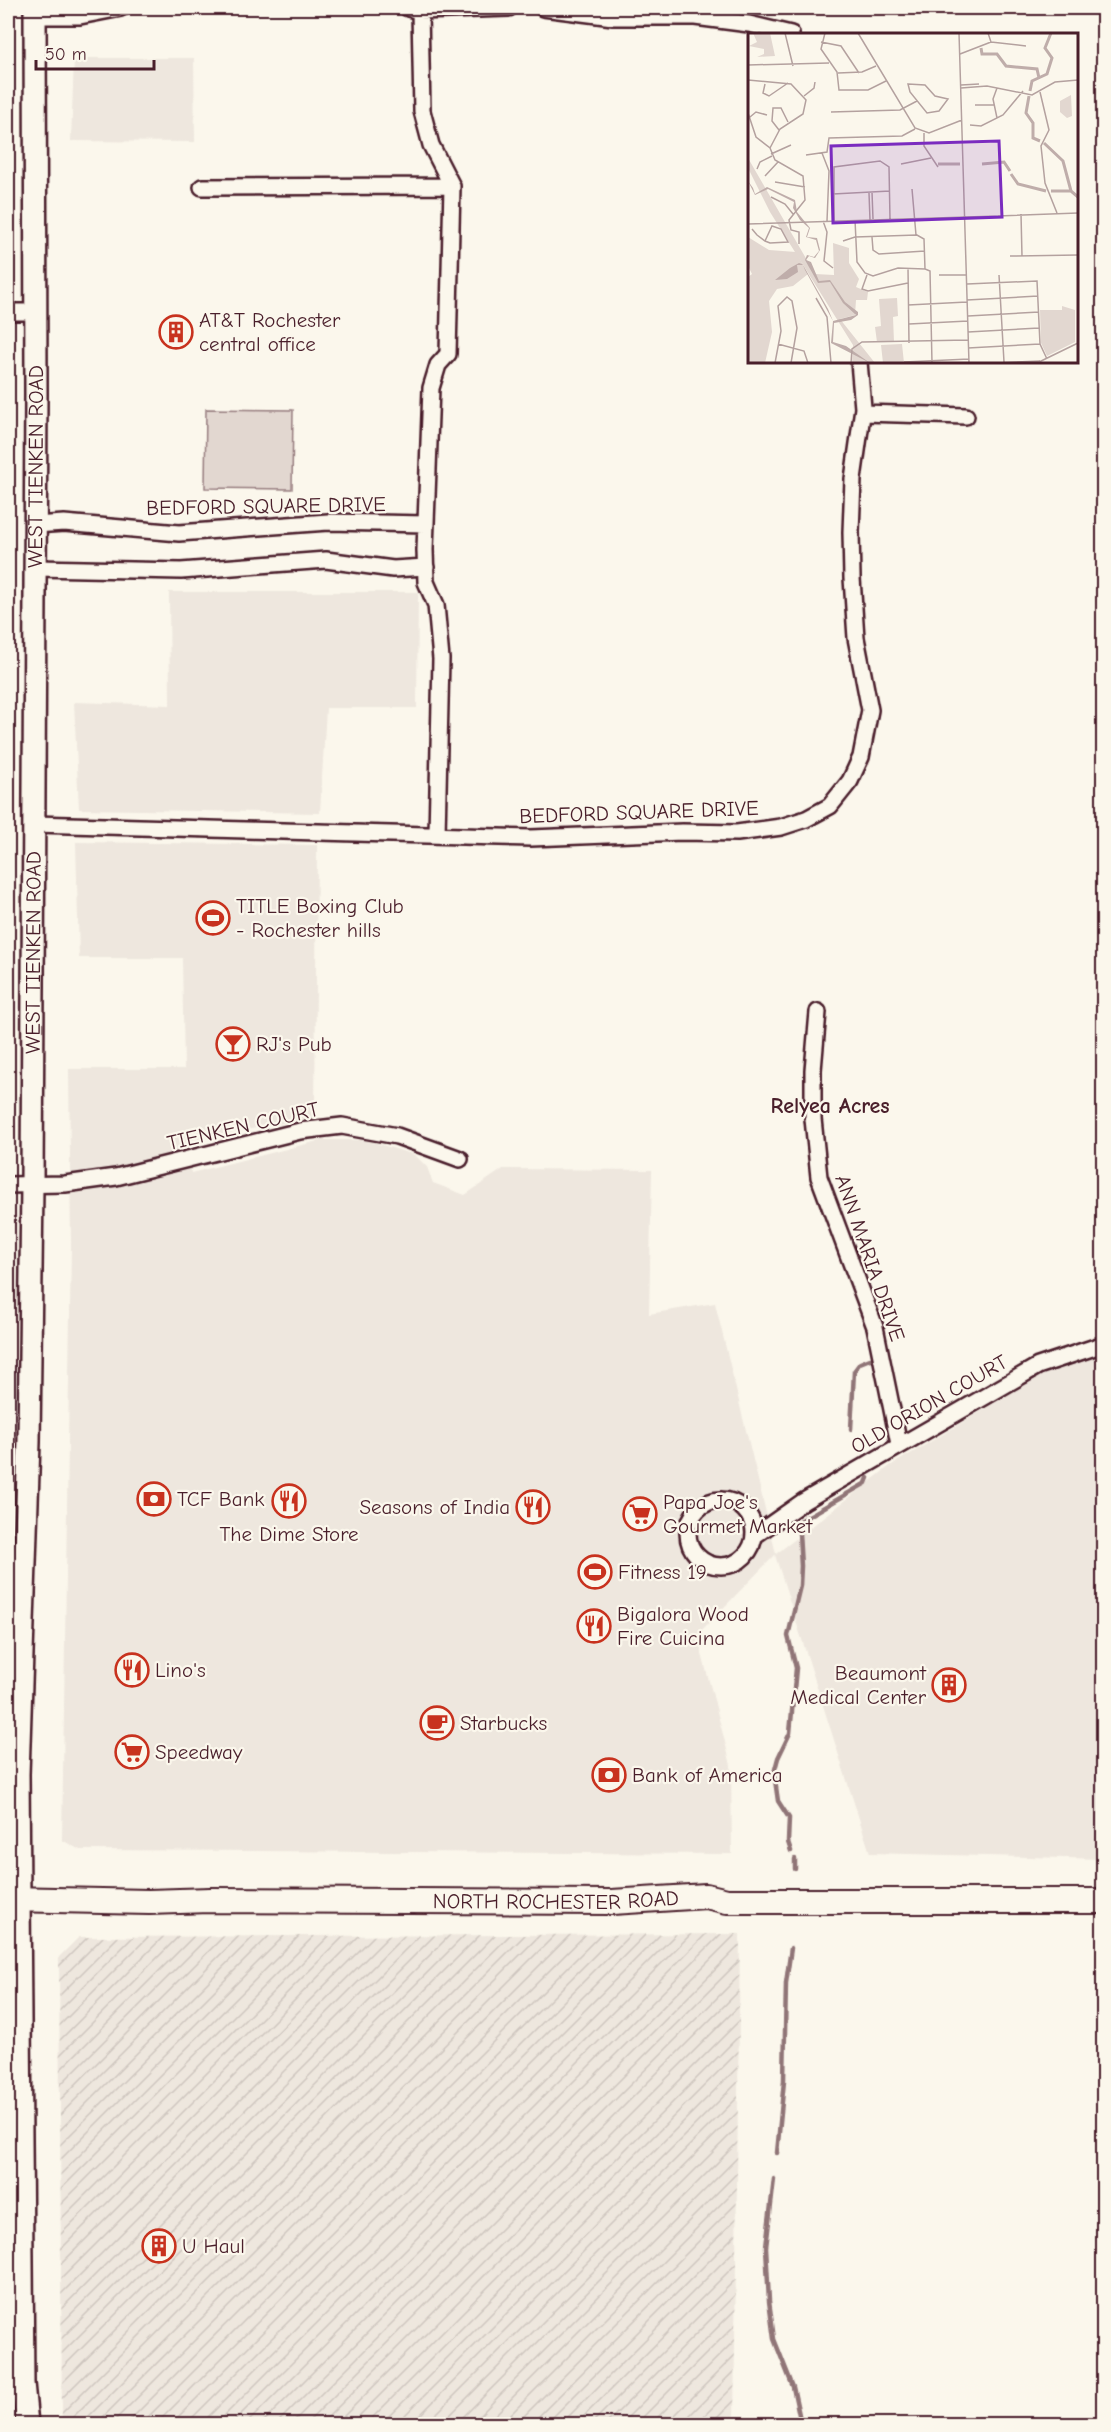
<svg xmlns="http://www.w3.org/2000/svg" width="1111" height="2432" font-family="'Comic Neue',sans-serif">
	<style>
		.built { fill: #eee7de }
		.industrial { fill: url(#industrial-furrows) }
		.park { fill: #e2d7d0; stroke: #967b7e; stroke-width: 1.5 }
		.lines { fill: none; stroke-linecap: round; stroke-linejoin: round }
		.stream { stroke: #907477; stroke-width: 4.5 }
		.street-casing { stroke: #4a1f2b; stroke-width: 20 }
		.secondary-casing { stroke: #4a1f2b; stroke-width: 26 }
		.primary-casing { stroke: #4a1f2b; stroke-width: 28 }
		.street { stroke: #fbf7ec; stroke-width: 15 }
		.secondary { stroke: #fbf7ec; stroke-width: 21 }
		.primary { stroke: #fbf7ec; stroke-width: 24 }
		.labels { text-anchor: middle; stroke-width: 4.5; stroke-linejoin: round; paint-order: stroke }
		.poi-label { font-size: 21px; fill: #4a1f2b; stroke: #fbf7ec; text-anchor: start }
		.street-label { font-size: 21px; fill: #4a1f2b; stroke: #fbf7ec }
		.neighbourhood-label { font-size: 22px; font-weight: bold; fill: #4a1f2b; stroke: #fbf7ec }
		.inset-river { fill: none; stroke: #bfadaa; stroke-width: 3 }
		.inset-road { fill: none; stroke: #b4a19f; stroke-width: 1.5 }
		.view { fill: #7b2cbf; fill-opacity: 0.15; stroke: #7b2cbf; stroke-width: 3 }
		.inset-edge { fill: none; stroke: #4a1f2b; stroke-width: 3 }
	</style>
	<defs>
		<pattern id="industrial-furrows" width="10" height="10" patternUnits="userSpaceOnUse" patternTransform="scale(1.5)"><rect width="10" height="10" fill="#eee7de"/><path d="M-1 1l2-2M0 10L10 0M9 11l2-2" fill="none" stroke="#cec6bf"/></pattern>
	</defs>
	<rect width="100%" height="100%" fill="#fbf7ec"/>
	<filter id="ink" filterUnits="userSpaceOnUse"><feTurbulence type="fractalNoise" baseFrequency=".0167" numOctaves="2"/><feDisplacementMap in="SourceGraphic" scale="12" xChannelSelector="R" yChannelSelector="G"/><feConvolveMatrix kernelMatrix="1 2 1 2 8 2 1 2 1" color-interpolation-filters="sRGB"/></filter>
	<g filter="url(#ink)">
		<!-- built -->
		<path class="built" d="M74,58H194L195,142L71,141Z
			M169,592H418L417,708H326L320,813L79,809L74,702L170,705Z
			M76,842L317,845L315,1117L188,1141L191,1173L322,1140H366L415,1155L427,1167L433,1183L465,1195L503,1169L652,1170L649,1314L715,1303L776,1554L890,1466L1103,1338V1859L870,1853L775,1555L697,1635L731,1765L732,1854L80,1850L62,1840L71,1245L69,1069H184L182,958H79Z"/>
		<!-- industrial -->
		<path class="industrial" d="M740,1934L734,2424H62L59,1957L79,1937Z"/>
		<!-- park -->
		<path class="park" d="M206,409L293,410L292,489L205,488Z"/>
		<g class="lines">
			<!-- stream -->
			<path class="stream" d="M851,1429L854,1371L860,1363L870,1359
				M791,1851L788,1842L789,1818L778,1801L774,1773L778,1758L790,1733L796,1668L788,1636L800,1586L801,1566L799,1533L795,1524L866,1483L868,1478
				M795,1859V1869
				M777,2153L784,2081L786,1983L791,1948
				M774,2179L766,2247L769,2301L774,2339L793,2387L801,2424"/>
			<defs>
				<path id="street" d="M408,8L420,11L509,8
					M543,8L613,17H695L749,24L791,34
					M420,11L422,111L431,145L452,186L448,354L438,365L431,388L425,550L426,582L436,605L441,659L437,834
					M36,16H80L121,8
					M202,187L452,186
					M8,312H36
					M863,413L966,416
					M35,525L64,523L179,533L328,522L426,524
					M36,568L181,571L326,560L393,569L426,567
					M34,824L531,838L682,832L737,833L781,827L806,819L830,806L850,781L861,757L870,710L856,638L852,578L851,532L853,479L863,408L859,362
					M818,1012L813,1070V1119L819,1177L875,1327L899,1444
					M8,1185L65,1184L116,1177L300,1131L342,1126L397,1136L460,1159
					M688 1533a33 33 0 1 1 66 0a33 33 0 1 1-66 0Z
					M754,1536L804,1501L1038,1366L1104,1344"/>
				<g id="secondary">
					<path id="s1" d="M27,2424L23,2383L18,1774L29,1442L32,1185L36,393L35,8"/>
				</g>
				<g id="primary">
					<path id="s2" d="M8,1899L149,1902L210,1900L612,1902L706,1896L727,1901H1104"/>
				</g>
			</defs>
			<!-- street casing -->
			<use href="#street" class="street-casing"/>
			<!-- secondary casing -->
			<use href="#secondary" class="secondary-casing"/>
			<!-- primary casing -->
			<use href="#primary" class="primary-casing"/>
			<!-- street -->
			<use href="#street" class="street"/>
			<!-- secondary -->
			<use href="#secondary" class="secondary"/>
			<!-- primary -->
			<use href="#primary" class="primary"/>
		</g>
	</g>
	<!-- icons -->
	<defs>
		<symbol id="building-ring" viewBox="-11 -11 22 22"><circle r="9.5" fill="#fbf7ec" stroke="#c8321e" stroke-width="1.5"/><path d="M-4-6H4V6H1V3H-1V6H-4ZM-2.5-4.3h1.7v1.8h-1.7ZM.8-4.3h1.7v1.8H.8ZM-2.5-1h1.7V.8h-1.7ZM.8-1h1.7V.8H.8Z" fill="#c8321e"/></symbol>
		<symbol id="stadium-ring" viewBox="-11 -11 22 22"><circle r="9.5" fill="#fbf7ec" stroke="#c8321e" stroke-width="1.5"/><path d="M0-5a6.5 5 0 1 0 0 10a6.5 5 0 1 0 0-10ZM-3.5-1.8h7v3.6h-7Z" fill="#c8321e"/></symbol>
		<symbol id="bar-ring" viewBox="-11 -11 22 22"><circle r="9.5" fill="#fbf7ec" stroke="#c8321e" stroke-width="1.5"/><path d="M-6-5H6L.8 .8V4.5H3.5V6h-7V4.5H-.8V.8Z" fill="#c8321e"/></symbol>
		<symbol id="bank-ring" viewBox="-11 -11 22 22"><circle r="9.5" fill="#fbf7ec" stroke="#c8321e" stroke-width="1.5"/><path d="M-6-4H6V4H-6ZM0-2.3a2.3 2.3 0 1 0 0 4.6a2.3 2.3 0 1 0 0-4.6Z" fill="#c8321e"/></symbol>
		<symbol id="restaurant-ring" viewBox="-11 -11 22 22"><circle r="9.5" fill="#fbf7ec" stroke="#c8321e" stroke-width="1.5"/><path d="M-5-6h1v4h1v-4h1v4h1v-4h1v5L-1.5 .5V6h-2V.5L-5-1ZM5-6V6H3V1.5H1.5Q1.5-4 5-6Z" fill="#c8321e"/></symbol>
		<symbol id="supermarket-ring" viewBox="-11 -11 22 22"><circle r="9.5" fill="#fbf7ec" stroke="#c8321e" stroke-width="1.5"/><path d="M-6-5.5h2.5l.6 2H6L4.5 2H-2.5L-4.4-4H-6ZM-1.5 3.2a1.3 1.3 0 1 0 .1 0ZM3 3.2a1.3 1.3 0 1 0 .1 0Z" fill="#c8321e"/></symbol>
		<symbol id="cafe-ring" viewBox="-11 -11 22 22"><circle r="9.5" fill="#fbf7ec" stroke="#c8321e" stroke-width="1.5"/><path d="M-5.5-4.5H6V0H3Q3 3.5 0 3.5H-2.5Q-5.5 3.5-5.5 0ZM3-3.2v2h1.7v-2ZM-6 4.5H4V6H-6Z" fill="#c8321e"/></symbol>
	</defs>
	<g fill-rule="evenodd">
		<use href="#building-ring" x="157" y="313" width="38" height="38"/>
		<use href="#stadium-ring" x="194" y="899" width="38" height="38"/>
		<use href="#bar-ring" x="214" y="1025" width="38" height="38"/>
		<use href="#bank-ring" x="135" y="1480" width="38" height="38"/>
		<use href="#restaurant-ring" x="270" y="1482" width="38" height="38"/>
		<use href="#restaurant-ring" x="514" y="1488" width="38" height="38"/>
		<use href="#supermarket-ring" x="621" y="1495" width="38" height="38"/>
		<use href="#stadium-ring" x="576" y="1553" width="38" height="38"/>
		<use href="#restaurant-ring" x="575" y="1607" width="38" height="38"/>
		<use href="#restaurant-ring" x="113" y="1651" width="38" height="38"/>
		<use href="#building-ring" x="930" y="1666" width="38" height="38"/>
		<use href="#cafe-ring" x="418" y="1704" width="38" height="38"/>
		<use href="#supermarket-ring" x="113" y="1733" width="38" height="38"/>
		<use href="#bank-ring" x="590" y="1756" width="38" height="38"/>
		<use href="#building-ring" x="140" y="2227" width="38" height="38"/>
	</g>
	<g class="labels">
		<!-- poi labels -->
		<g class="poi-label">
			<text x="199" y="327">AT&amp;T Rochester<tspan x="199" dy="24">central office</tspan></text>
			<text x="236" y="913">TITLE Boxing Club<tspan x="236" dy="24">- Rochester hills</tspan></text>
			<text x="256" y="1051">RJ's Pub</text>
			<text x="177" y="1506">TCF Bank</text>
			<text x="663" y="1509">Papa Joe's<tspan x="663" dy="24">Gourmet Market</tspan></text>
			<text x="510" y="1514" text-anchor="end">Seasons of India</text>
			<text x="289" y="1541" text-anchor="middle">The Dime Store</text>
			<text x="618" y="1579">Fitness 19</text>
			<text x="617" y="1621">Bigalora Wood<tspan x="617" dy="24">Fire Cuicina</tspan></text>
			<text x="155" y="1677">Lino's</text>
			<text x="926" y="1680" text-anchor="end">Beaumont<tspan x="926" dy="24">Medical Center</tspan></text>
			<text x="460" y="1730">Starbucks</text>
			<text x="155" y="1759">Speedway</text>
			<text x="632" y="1782">Bank of America</text>
			<text x="182" y="2253">U Haul</text>
		</g>
		<!-- street labels -->
		<g class="street-label">
			<text dy="7" stroke="none"><textPath href="#s1" startOffset="1958">WEST TIENKEN ROAD</textPath></text>
			<text transform="translate(266 506) rotate(-1)" y="7">BEDFORD SQUARE DRIVE</text>
			<text transform="translate(639 812) rotate(-2)" y="7">BEDFORD SQUARE DRIVE</text>
			<text dy="7" stroke="none"><textPath href="#s1" startOffset="1472">WEST TIENKEN ROAD</textPath></text>
			<text transform="translate(243 1126) rotate(-13)" y="7">TIENKEN COURT</text>
			<text transform="translate(870 1258) rotate(71)" y="7">ANN MARIA DRIVE</text>
			<text transform="translate(929 1404) rotate(-30)" y="7">OLD ORION COURT</text>
			<text dy="7" stroke="none"><textPath href="#s2" startOffset="548">NORTH ROCHESTER ROAD</textPath></text>
		</g>
		<!-- neighbourhood labels -->
		<g class="neighbourhood-label">
			<text x="830" y="1113">Relyea Acres</text>
		</g>
	</g>
	<!-- overview -->
	<g transform="translate(748 33)">
		<rect width="330" height="330" fill="#fbf7ec"/>
		<path d="M0,204L21,217L48,219L60,241L45,253L29,256L21,268L24,299L17,330H0V244L4,241L0,233Z" fill="#e2d7d0"/>
		<path d="M5,0H22L27,23L9,24L16,21V16L1,13L9,9Z" fill="#e2d7d0"/>
		<path d="M323,62L324,83L319,85L312,79V68ZM0,125L67,241L86,242L85,210L101,215V230L111,246L108,254L120,259L119,267H108L107,282L92,286L127,330H104L105,312L22,179L0,135ZM149,265L150,283L145,284L146,309H129L127,294L133,293L131,266ZM314,273L327,277V309L299,323L293,310L292,277H314ZM154,311L156,330H135L133,312Z" fill="#e2d7d0"/>
		<path d="M0,148L5,155L7,161L19,154L47,167L49,179L62,195L59,204L69,205L72,217L67,225L61,223L58,227L63,229L71,248L82,247L97,269L110,279V282L103,287L86,290L85,309L98,313L122,330L83,310L85,288L57,237L55,232H49L50,239L39,246L27,247L42,235L51,230L54,231L55,232L80,276L85,288L108,282L95,270L82,249L70,250L57,227L59,222L66,224L71,218L68,207L58,204L61,195L52,187L45,175L46,169L20,156L7,162Z" fill="#bfadaa"/>
		<path class="inset-river" d="M233,15L234,21H249L258,33L289,36L291,45M282,58L284,48L299,41L304,25L297,15L303,0M281,63L278,80L285,90V105L292,108M296,110L315,128L323,158M190,131H212M234,131L256,129L262,138M263,141L270,151L298,158M303,158H323L330,164"/>
		<path class="inset-road" d="M37,0L45,33M77,0L73,16L89,39L91,57H120L138,48M110,0L167,95L181,100L214,87M211,0L221,330M73,9L93,13L111,40M243,9L278,13M212,21L243,9L240,0M0,32L81,30M90,40L114,39L128,33M0,47L43,51L58,67L55,81L32,96L22,115M17,51L15,60L21,63L40,50M160,51L177,52L187,63L200,66L191,78L179,80L162,59ZM213,52L231,51M213,55L239,53L284,62L307,49L330,47M292,59L301,97L293,113L297,150L309,180M56,63L66,55L67,49M227,72H246M83,79L152,77L169,68M0,80L8,104L22,115L27,127L55,143L57,167L41,187L43,197L51,199V211M2,84L8,79L19,82M249,85L245,66L249,55M222,92L233,93L255,82L275,58M31,97L24,88L25,75H33L40,89M176,100V113L190,134M74,120L81,138L79,188M23,121L43,112M58,122L79,119L81,105L154,103L167,96M153,131L183,125M9,136L12,129L24,123M17,143L30,129M27,149L57,154M164,156L168,202M124,159L125,186M121,160L122,187M85,161L142,158M23,164L37,171L45,181M273,181L274,223M250,183L330,180M107,187L109,229L117,240L125,243L150,235L177,236M75,188L79,199L76,228L85,235M86,188V134L132,128L141,134L142,186M0,191L250,183M4,196L9,202L17,208L22,210L40,209L33,196L24,193L17,208M124,204L125,217L131,221L177,218M95,208L107,204L169,202L176,206L177,236L182,238L184,330M262,223L330,222M160,235L161,310M119,242L114,256L120,258L160,250M191,242H218M251,242L256,329M219,251L289,248L292,311L299,326M68,265L79,284L83,330M219,267L290,263M160,272L219,269M220,283L291,279M161,291L220,288M220,299L291,295M30,311L56,318L60,330M220,315L292,311M156,329L221,326M27,330L33,298L30,273L39,264L44,268L49,295L43,330M103,330L104,316L114,309L220,307M249,330L292,328M289,330L330,310"/>
		<path class="view" d="M251,108L254,184L85,190L83,113Z"/>
		<rect width="330" height="330" class="inset-edge"/>
	</g>
	<!-- margin -->
	<rect width="1111" height="2432" fill="none" stroke="#fbf7ec" stroke-width="30"/>
	<rect x="15" y="15" width="1081" height="2402" fill="none" stroke="#4a1f2b" stroke-width="2" filter="url(#ink)"/>
	<!-- scale -->
	<path d="M36 60v9h118v-9" fill="none" stroke="#4a1f2b" stroke-width="3"/>
	<text x="45" y="60" font-size="18" fill="#4a1f2b" stroke="#fbf7ec" stroke-width="4.5" paint-order="stroke">50 m</text>
</svg>
